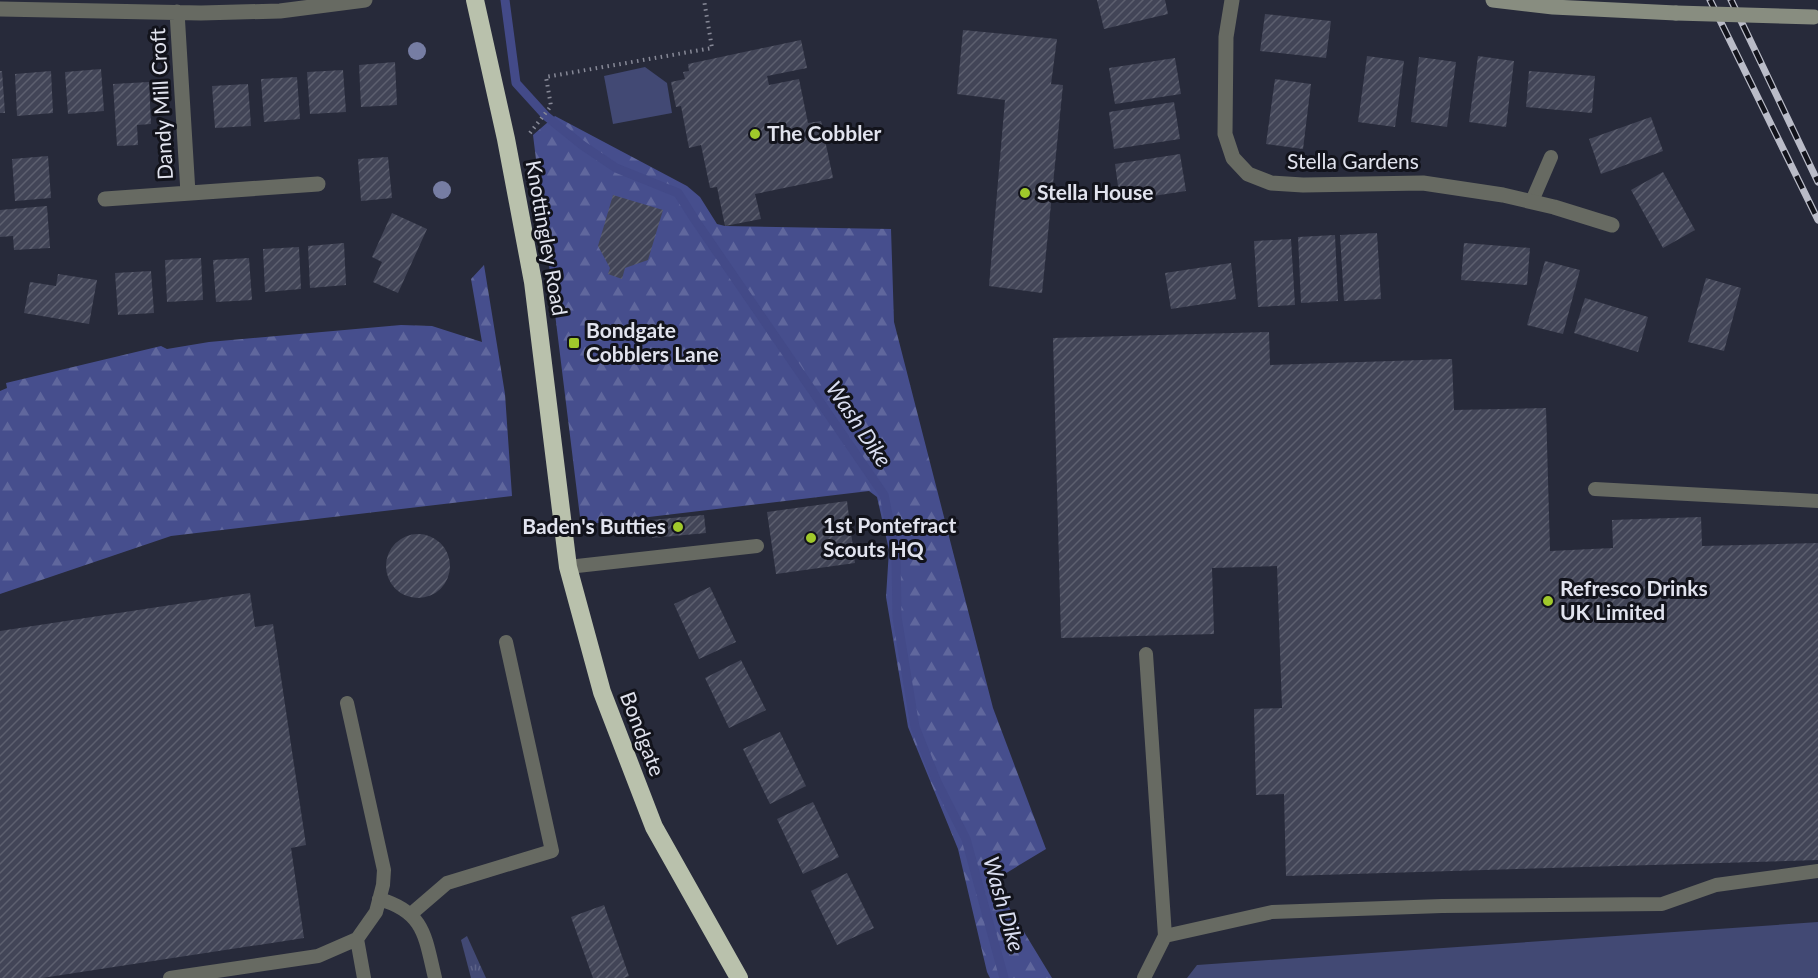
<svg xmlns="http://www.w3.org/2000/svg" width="1818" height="978" font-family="Lato,sans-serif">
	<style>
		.grass { fill: url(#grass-tufts) }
		.forest { fill: url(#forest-firs) }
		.green { fill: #424974 }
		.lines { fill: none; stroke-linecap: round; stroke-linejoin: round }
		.stream { stroke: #434a88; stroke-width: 9 }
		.building { fill: url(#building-hatch) }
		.path { stroke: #878997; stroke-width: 4; stroke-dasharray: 1.5 4.5; stroke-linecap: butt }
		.lane { stroke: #676a62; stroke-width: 14 }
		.street { stroke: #676a62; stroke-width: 15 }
		.secondary { stroke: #888d80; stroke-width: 15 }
		.highway { stroke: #b9c1ac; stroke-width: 18 }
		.rail-casing { stroke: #babcc8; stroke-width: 7 }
		.rail { stroke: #12131b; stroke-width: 4.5; stroke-dasharray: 14; stroke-linecap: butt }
		.secondary-bridge { stroke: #888d80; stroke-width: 15 }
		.tree { fill: #767da3 }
		.poi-dot { fill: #a0c92b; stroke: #12131b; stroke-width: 2 }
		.labels { text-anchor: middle; stroke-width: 6; stroke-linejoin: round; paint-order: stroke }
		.street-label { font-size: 21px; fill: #e1e3ee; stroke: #12131b }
		.poi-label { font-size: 21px; font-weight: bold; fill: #e1e3ee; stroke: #12131b; text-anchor: start }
		.water-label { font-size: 22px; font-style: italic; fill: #dadef1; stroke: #12131b }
	</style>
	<defs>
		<pattern id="grass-tufts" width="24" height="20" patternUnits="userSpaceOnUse" patternTransform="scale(1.5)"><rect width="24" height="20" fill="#424974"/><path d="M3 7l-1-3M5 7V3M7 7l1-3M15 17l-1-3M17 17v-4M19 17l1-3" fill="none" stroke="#5d6388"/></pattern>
		<pattern id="forest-firs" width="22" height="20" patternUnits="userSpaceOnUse" patternTransform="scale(1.5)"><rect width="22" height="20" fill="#464e8d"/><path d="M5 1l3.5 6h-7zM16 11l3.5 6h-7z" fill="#60679d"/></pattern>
		<pattern id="building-hatch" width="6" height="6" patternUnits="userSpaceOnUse" patternTransform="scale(1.5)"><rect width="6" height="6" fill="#424557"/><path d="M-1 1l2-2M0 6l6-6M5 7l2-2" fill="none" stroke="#5d606f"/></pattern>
	</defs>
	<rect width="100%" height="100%" fill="#272a3a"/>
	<!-- grass -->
	<path class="grass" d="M467,936L486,978H471L461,940Z"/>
	<!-- forest -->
	<path class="forest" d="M555,116L687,186L700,197L717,224L725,226L891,229L894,322L993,708L1046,849L993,881L1052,978H990L987,972L958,849L908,727L886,597L889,550L877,497L869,491L581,525L533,135Z
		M484,265L505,394L512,496L171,536L0,594V391L7,388L6,383L161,346L167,349L209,342L401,325L432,326L482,342L471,279Z"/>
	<!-- green -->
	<path class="green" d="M645,67L667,83L672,113L613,124L604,76Z
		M1818,922V978H1187L1197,965Z"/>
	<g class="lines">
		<!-- stream -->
		<path class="stream" d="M505,0L516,83L546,116L582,145L616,168L678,193L695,220L884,495L896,555L897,617L915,727L937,782L966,839L1004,978"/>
	</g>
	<!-- building -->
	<path class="building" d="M1097,0H1165L1168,14L1104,29Z
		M1265,14L1331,21L1326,58L1260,51Z
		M963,30L1057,39L1051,84L1063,85L1042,293L989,286L1005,100L957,94Z
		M801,40L807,68L767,76L769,85L799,79L808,123L821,121L833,178L755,194L761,219L725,226L717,187L710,188L701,145L689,148L681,106L676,107L671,82L685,79L683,72L689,71L688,64Z
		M1367,56L1404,61L1395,127L1358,122Z
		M1478,56L1514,61L1506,127L1469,122Z
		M1419,57L1456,62L1447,127L1411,122Z
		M1175,58L1181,94L1115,104L1109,68Z
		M395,62L397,105L361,107L359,65Z
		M101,69L104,111L68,114L65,72Z
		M343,70L346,112L310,114L307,72Z
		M0,71H2L5,113H0Z
		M51,71L53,113L17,116L15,74Z
		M1529,71L1595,76L1592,113L1526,107Z
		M297,77L300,119L264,122L261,79Z
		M1275,79L1311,84L1303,149L1266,144Z
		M149,82L151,124L137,125L138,145L117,146L113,84Z
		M248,84L251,126L215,128L212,86Z
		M1174,102L1180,139L1114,149L1109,112Z
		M1651,117L1663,151L1601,174L1589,139Z
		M1180,154L1186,191L1120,201L1115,164Z
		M48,156L51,198L15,201L12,159Z
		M388,157L392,198L361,201L358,159Z
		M1663,172L1695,230L1663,248L1631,190Z
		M613,195L663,210L648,260L625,268L622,279L608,274L610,268L598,246Z
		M47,206L50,248L14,250L13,236L0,237V210Z
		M392,213L427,229L398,293L373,282L382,262L372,257Z
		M1377,233L1381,299L1344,301L1340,235Z
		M1335,235L1338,301L1301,303L1298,237Z
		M1291,239L1295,305L1258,307L1254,241Z
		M344,243L346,285L310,288L308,246Z
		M1464,243L1530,248L1527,285L1461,280Z
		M299,247L301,289L265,292L263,249Z
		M201,258L203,300L167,302L165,260Z
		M249,258L252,300L216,302L213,260Z
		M1545,261L1580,270L1563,334L1527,325Z
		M1231,263L1236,299L1171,309L1165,273Z
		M151,271L154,313L118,315L115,273Z
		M58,274L97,280L89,324L24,313L30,282L56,286Z
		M1706,278L1741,288L1724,351L1688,342Z
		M1585,298L1648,317L1638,352L1574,333Z
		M1269,332L1270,365L1452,359L1454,410L1546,408L1550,551L1613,548L1612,520L1701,517L1702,546L1818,543V860L1286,876L1284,794L1256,795L1254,709L1282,708L1277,566L1212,568L1214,634L1061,638L1053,338Z
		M847,501L855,563L776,574L767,512Z
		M704,515L706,533L652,538L651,520Z
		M386 566a32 32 0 1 1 64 0a32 32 0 1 1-64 0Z
		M710,587L736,642L699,659L674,604Z
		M250,593L255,627L273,624L306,845L291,848L304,938L42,978H0V631Z
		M741,660L766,710L729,728L705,678Z
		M780,732L806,786L770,804L743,749Z
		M813,802L839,857L803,874L777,819Z
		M847,873L874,928L837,945L811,891Z
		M604,905L629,976L624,978H593L571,917Z"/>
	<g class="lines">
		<!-- path -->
		<path class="path" d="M530,133L551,106L546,77L712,48L704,0"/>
		<!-- lane -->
		<path class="lane" d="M1532,201L1551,157
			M1595,489L1818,501
			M568,567L757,546
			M379,899C425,912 425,937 435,978
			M411,914L447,883L552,851L506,642
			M1165,936L1272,912L1442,906L1662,904L1716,885L1818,871
			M357,939L364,978
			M170,978L318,956L357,939L376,912L383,885L384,870L347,703
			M1144,978L1165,936L1146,654"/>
		<!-- street -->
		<path class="street" d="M1232,0L1226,37L1225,134L1233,158L1248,174L1271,183L1303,185L1423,183L1503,195L1554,207L1612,225
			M0,9L201,13L280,11L365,0
			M177,12L188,193
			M105,199L318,184"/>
		<!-- secondary -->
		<path class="secondary" d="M1493,0L1553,7L1676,13"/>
		<!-- highway -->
		<path class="highway" d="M475,0L506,139L533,282L568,567L602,692L654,827L739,978"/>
		<defs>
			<path id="rail" d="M1710,0L1818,220
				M1731,0L1818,182"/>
		</defs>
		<!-- rail casing -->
		<use href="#rail" class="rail-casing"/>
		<!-- rail -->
		<use href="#rail" class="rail"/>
		<!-- secondary-bridge -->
		<path class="secondary-bridge" d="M1676,13L1814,17"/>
	</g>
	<!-- trees -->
	<g class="tree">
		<circle cx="417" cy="51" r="9"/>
		<circle cx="442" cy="190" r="9"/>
	</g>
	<!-- markers -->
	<g class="poi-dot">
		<circle cx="755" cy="134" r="6"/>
		<circle cx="1025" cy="193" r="6"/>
		<rect x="568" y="337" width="12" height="12" rx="3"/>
		<circle cx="678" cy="527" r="6"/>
		<circle cx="811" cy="538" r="6"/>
		<circle cx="1548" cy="601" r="6"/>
	</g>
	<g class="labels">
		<!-- street labels -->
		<g class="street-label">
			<text transform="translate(162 104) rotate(-93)" y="7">Dandy Mill Croft</text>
			<text x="1353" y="169">Stella Gardens</text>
			<text transform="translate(546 238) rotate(80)" y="7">Knottingley Road</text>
			<text transform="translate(642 734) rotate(69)" y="7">Bondgate</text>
		</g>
		<!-- poi labels -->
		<g class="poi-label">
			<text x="767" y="141">The Cobbler</text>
			<text x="1037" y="200">Stella House</text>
			<text x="586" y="338">Bondgate<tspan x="586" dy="24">Cobblers Lane</tspan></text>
			<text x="823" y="533">1st Pontefract<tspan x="823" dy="24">Scouts HQ</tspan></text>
			<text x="666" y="534" text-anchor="end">Baden's Butties</text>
			<text x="1560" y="596">Refresco Drinks<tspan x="1560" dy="24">UK Limited</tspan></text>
		</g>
		<!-- water labels -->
		<g class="water-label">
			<text transform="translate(859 424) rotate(56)" y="8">Wash Dike</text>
			<text transform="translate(1004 904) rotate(74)" y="8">Wash Dike</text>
		</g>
	</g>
</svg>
